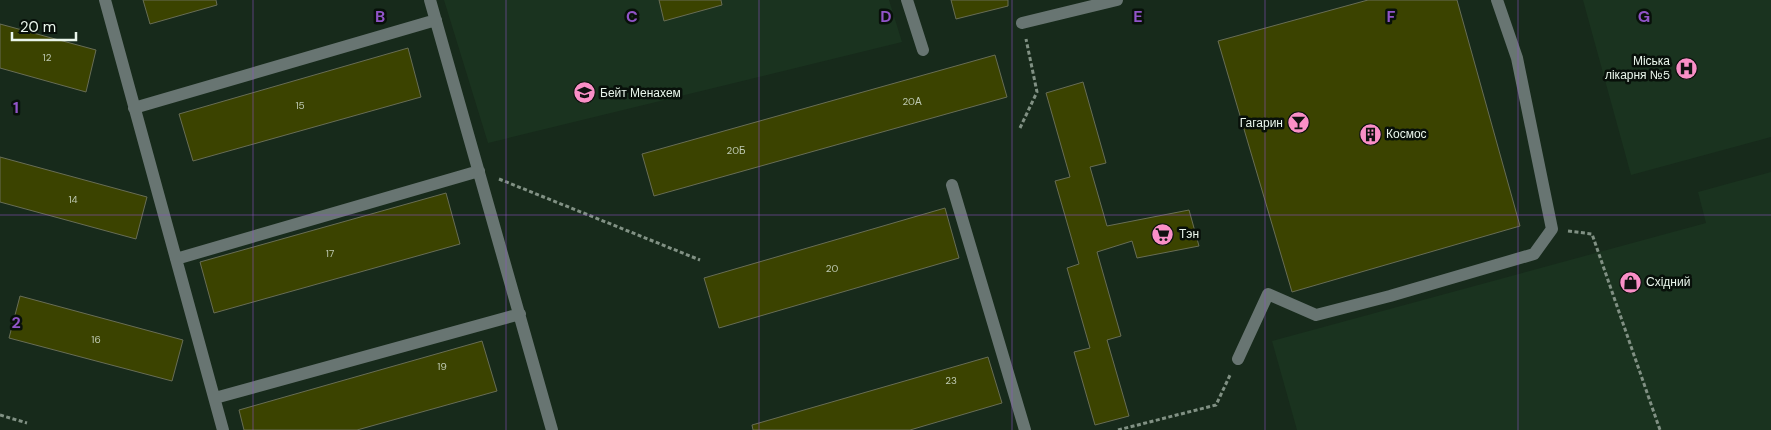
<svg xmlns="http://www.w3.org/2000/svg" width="1771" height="430" font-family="'DM Sans',sans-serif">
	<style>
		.built { fill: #1a331f }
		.building { fill: #3b4300; stroke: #686d55 }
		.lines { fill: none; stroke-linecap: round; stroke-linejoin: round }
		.path { stroke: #819184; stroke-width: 3; stroke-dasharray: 4 2.5; stroke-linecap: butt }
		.minor { stroke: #687572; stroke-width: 12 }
		.grid { fill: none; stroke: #9154c8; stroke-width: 1; stroke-opacity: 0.55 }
		.labels { text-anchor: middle; stroke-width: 5; stroke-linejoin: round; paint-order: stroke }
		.number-label { font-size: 10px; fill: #bec9b1 }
		.poi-label { font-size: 12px; fill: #eaf6ec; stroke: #08100a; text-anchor: start }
		.grid-label { font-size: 16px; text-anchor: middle; font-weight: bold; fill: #9154c8; stroke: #08100a; stroke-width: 5; stroke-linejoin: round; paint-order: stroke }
	</style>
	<rect width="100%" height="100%" fill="#172a1b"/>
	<!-- built -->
	<path class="built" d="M444,0H889L902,42L488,143Z
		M1583,0H1771V137L1631,175Z
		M1771,172V430H1297L1272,341L1706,223L1698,192Z"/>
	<!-- building -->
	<path class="building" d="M143,0H216L217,5L150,24Z
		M659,0H721L722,5L664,21Z
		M951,0H1008V6L956,19Z
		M1368,0H1457L1520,226L1292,292L1218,41Z
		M0,24L96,50L86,92L0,68Z
		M408,48L421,97L193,161L179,114Z
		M995,55L1007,97L654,196L642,154Z
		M1083,82L1106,163L1090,167L1107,226L1189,210L1199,246L1137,258L1132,241L1097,252L1121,336L1107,340L1129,416L1095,425L1074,352L1090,348L1067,268L1079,264L1055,181L1070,177L1046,93Z
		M0,157L147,197L136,239L0,202Z
		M446,193L460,244L214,313L200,262Z
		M945,208L959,258L719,328L704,278Z
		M20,296L183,340L172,381L9,338Z
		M482,341L497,391L357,430H244L239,410Z
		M988,357L1002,403L910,430H753L752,425Z"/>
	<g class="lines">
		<!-- path -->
		<path class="path" d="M1020,128L1037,92L1026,39
			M499,179L700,260
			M1568,231L1592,234L1660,430
			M0,415L27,423
			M1118,430L1216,405L1231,373"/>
		<!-- minor -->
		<path class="minor" d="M105,0L223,430
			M430,0L552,430
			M907,0L923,50
			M1022,23L1117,0
			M134,108L436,20
			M952,185L1025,430
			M176,259L479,171
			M1238,359L1268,294L1316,315L1390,296L1534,254L1552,229L1517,58L1497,0
			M215,398L520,314"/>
	</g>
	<!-- grid -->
	<path class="grid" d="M253,0V430M506,0V430M759,0V430M1012,0V430M1265,0V430M1518,0V430M0,215H1771"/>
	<!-- icons -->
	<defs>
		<symbol id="hospital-disc" viewBox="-11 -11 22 22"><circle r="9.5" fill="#fa8fc7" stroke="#08100a"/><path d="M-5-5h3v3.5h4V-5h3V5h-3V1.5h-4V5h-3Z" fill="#111"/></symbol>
		<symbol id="school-disc" viewBox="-11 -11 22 22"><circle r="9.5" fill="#fa8fc7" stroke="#08100a"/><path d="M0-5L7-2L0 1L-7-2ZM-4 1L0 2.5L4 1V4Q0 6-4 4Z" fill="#111"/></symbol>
		<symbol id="bar-disc" viewBox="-11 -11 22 22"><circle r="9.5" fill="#fa8fc7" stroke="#08100a"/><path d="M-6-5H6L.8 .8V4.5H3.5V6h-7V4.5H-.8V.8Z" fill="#111"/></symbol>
		<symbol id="building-disc" viewBox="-11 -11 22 22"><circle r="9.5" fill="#fa8fc7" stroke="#08100a"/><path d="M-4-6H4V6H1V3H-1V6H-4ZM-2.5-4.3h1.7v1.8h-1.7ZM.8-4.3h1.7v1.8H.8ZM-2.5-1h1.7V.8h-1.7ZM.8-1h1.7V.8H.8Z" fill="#111"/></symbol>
		<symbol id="supermarket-disc" viewBox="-11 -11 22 22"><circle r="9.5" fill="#fa8fc7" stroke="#08100a"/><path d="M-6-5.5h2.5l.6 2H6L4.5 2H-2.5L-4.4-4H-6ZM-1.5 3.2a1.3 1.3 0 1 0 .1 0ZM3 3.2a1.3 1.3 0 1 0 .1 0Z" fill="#111"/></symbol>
		<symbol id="shop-disc" viewBox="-11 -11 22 22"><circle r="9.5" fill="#fa8fc7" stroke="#08100a"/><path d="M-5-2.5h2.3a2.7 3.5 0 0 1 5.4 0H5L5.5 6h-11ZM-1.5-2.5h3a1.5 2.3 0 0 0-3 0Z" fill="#111"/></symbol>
	</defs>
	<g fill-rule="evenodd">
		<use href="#hospital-disc" x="1674" y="56" width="25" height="25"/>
		<use href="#school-disc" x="572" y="80" width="25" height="25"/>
		<use href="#bar-disc" x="1286" y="110" width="25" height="25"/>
		<use href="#building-disc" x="1358" y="122" width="25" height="25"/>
		<use href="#supermarket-disc" x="1150" y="222" width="25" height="25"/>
		<use href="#shop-disc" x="1618" y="270" width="25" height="25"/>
	</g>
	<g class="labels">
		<!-- number labels -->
		<g class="number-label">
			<text x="47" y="61">12</text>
			<text x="912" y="105">20А</text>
			<text x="300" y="109">15</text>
			<text x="736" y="154">20Б</text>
			<text x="73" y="203">14</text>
			<text x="330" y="257">17</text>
			<text x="832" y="272">20</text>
			<text x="96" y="343">16</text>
			<text x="442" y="370">19</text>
			<text x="951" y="384">23</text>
		</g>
		<!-- poi labels -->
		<g class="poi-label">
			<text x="1670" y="65" text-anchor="end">Міська<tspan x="1670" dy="14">лікарня №5</tspan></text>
			<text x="600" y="97">Бейт Менахем</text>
			<text x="1283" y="127" text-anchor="end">Гагарин</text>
			<text x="1386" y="138">Космос</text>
			<text x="1179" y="238">Тэн</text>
			<text x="1646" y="286">Східний</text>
		</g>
	</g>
	<g class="grid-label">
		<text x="380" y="22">B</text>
		<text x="632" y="22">C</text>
		<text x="886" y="22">D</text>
		<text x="1138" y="22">E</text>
		<text x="1391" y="22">F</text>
		<text x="1644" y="22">G</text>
		<text x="16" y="113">1</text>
		<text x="16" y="328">2</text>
	</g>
	<!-- scale -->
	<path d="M12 32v8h64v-8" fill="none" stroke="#eaf6ec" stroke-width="2.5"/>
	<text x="20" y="32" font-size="15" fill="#eaf6ec" stroke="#08100a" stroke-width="4" paint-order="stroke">20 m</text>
</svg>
